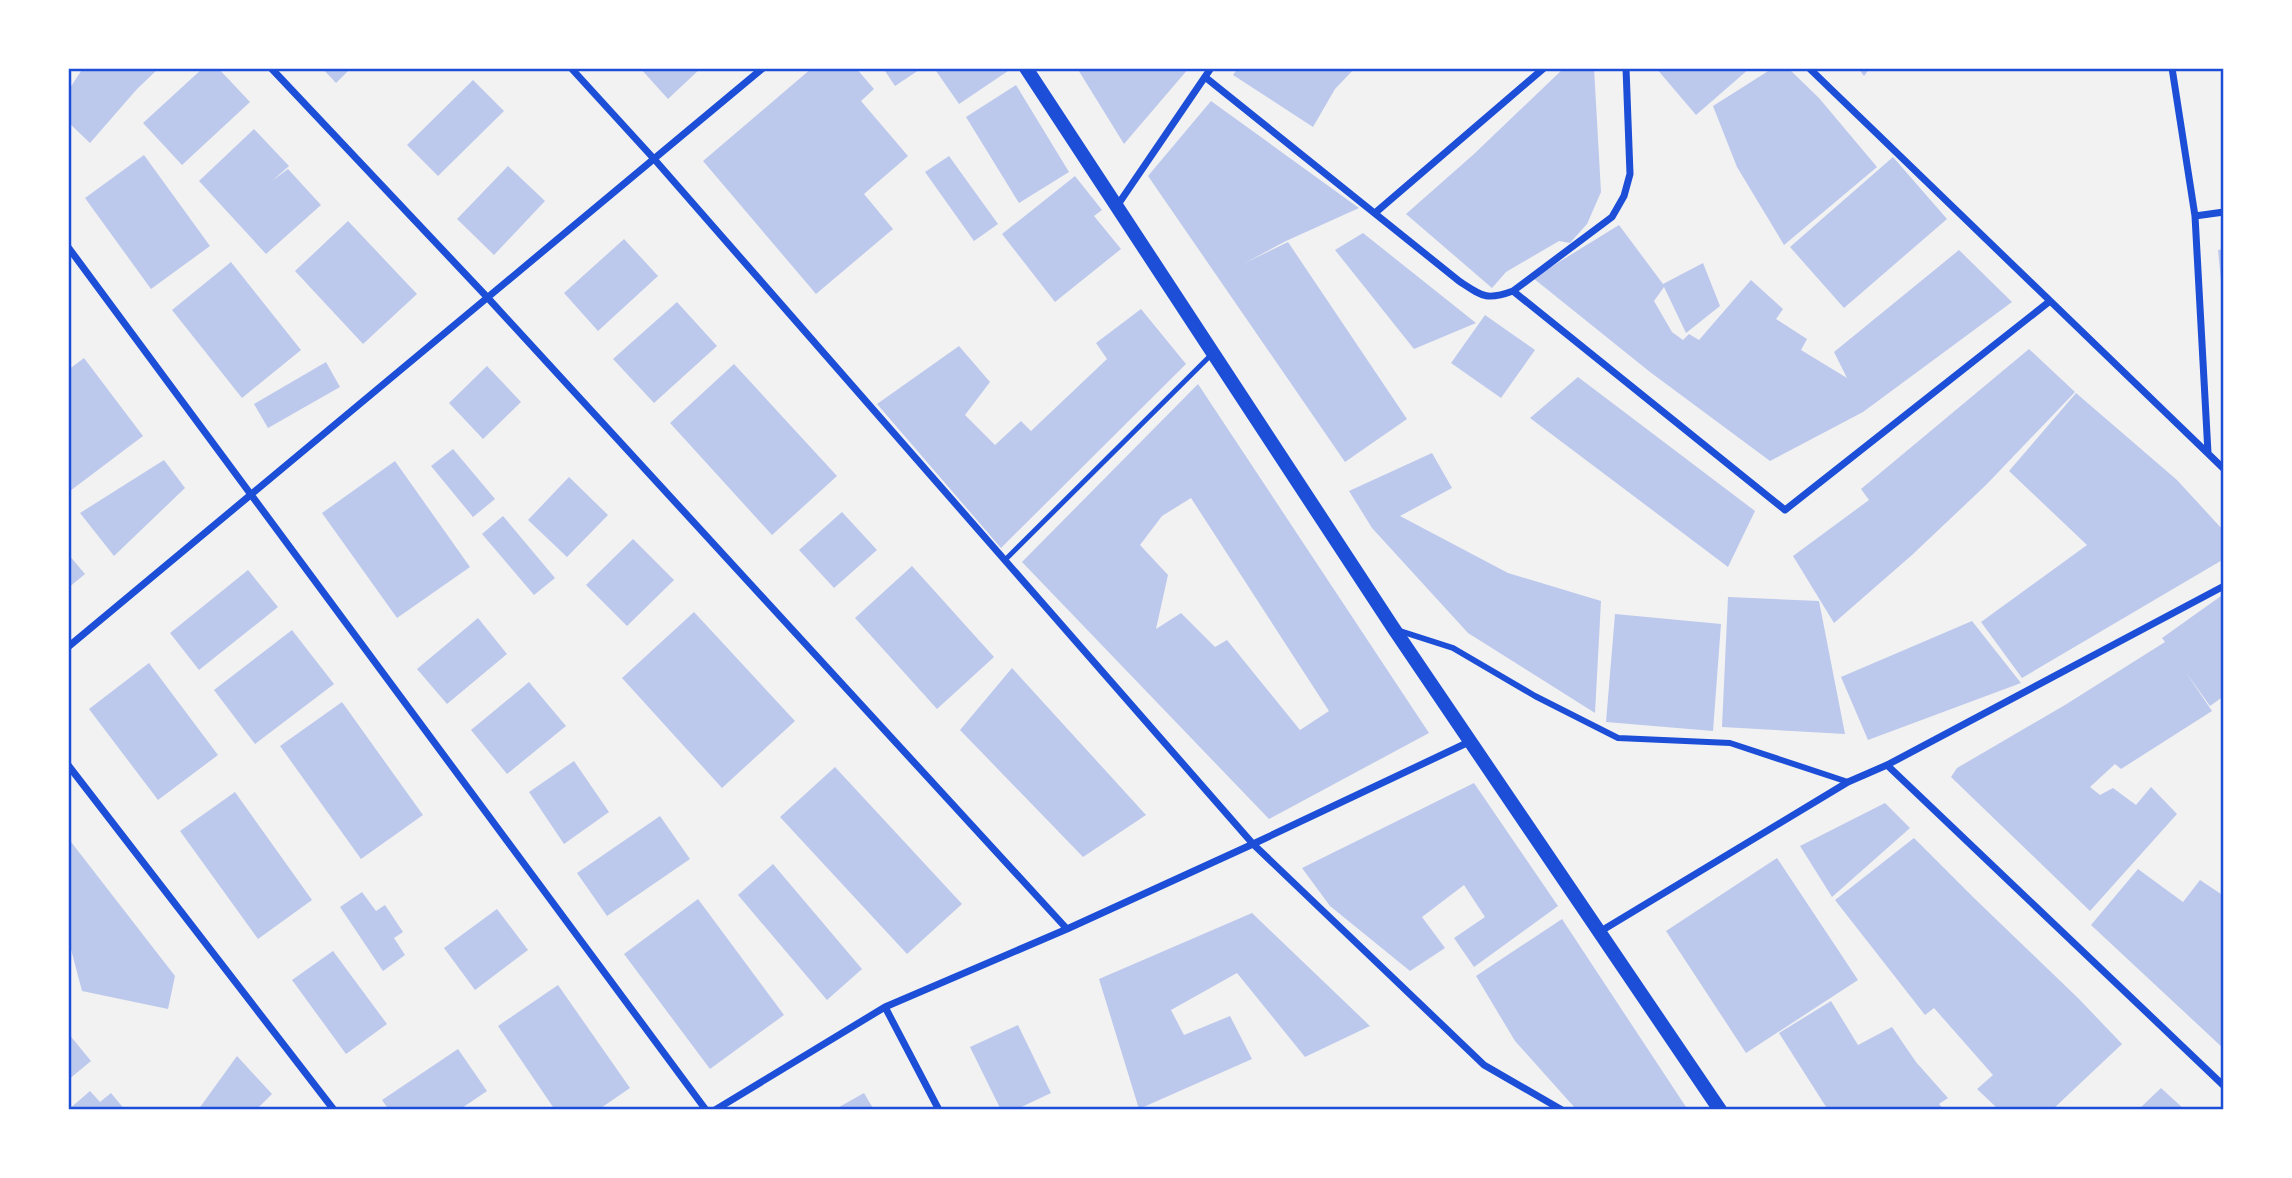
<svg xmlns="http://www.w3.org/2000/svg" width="2292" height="1178" font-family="'Open Sans',sans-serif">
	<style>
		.building { fill: #bdc9ec; fill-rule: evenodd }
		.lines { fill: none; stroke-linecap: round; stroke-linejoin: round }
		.service { stroke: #1d4ed8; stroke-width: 5 }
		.pedestrian { stroke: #1d4ed8; stroke-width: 6 }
		.minor { stroke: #1d4ed8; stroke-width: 7 }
		.secondary { stroke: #1d4ed8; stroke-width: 14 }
		.neatline { fill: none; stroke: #1d4ed8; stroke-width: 2.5 }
	</style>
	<rect width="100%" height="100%" fill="#f2f2f2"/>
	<!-- building -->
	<path class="building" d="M83,68H159L137,89L90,143L68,122V91Z
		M203,68H218L250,102L182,165L143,123Z
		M322,68H351L336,83Z
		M640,68H701L668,99Z
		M812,68H856L874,89L861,101L908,156L864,194L893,229L816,294L703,161Z
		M883,68H922L895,86Z
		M934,68H1006L1008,71L959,104Z
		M1077,68H1189L1124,144Z
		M1238,68H1355L1335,89L1313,127L1233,75Z
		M1564,68H1594L1601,192L1587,224L1570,243L1559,241L1506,272L1492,288L1406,214L1474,154Z
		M1656,68H1750L1696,115Z
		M1773,68H1788L1819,98L1877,167L1784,245L1737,167L1713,106Z
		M1858,68H1870L1864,76Z
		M473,80L504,111L438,176L407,145Z
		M1016,85L1069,172L1019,203L966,117Z
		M1211,101L1359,208L1286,241L1245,263L1288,242L1407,419L1345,462L1148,176Z
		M254,129L289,166L272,181L288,169L321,205L266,254L199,181Z
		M144,155L210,246L151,289L85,198Z
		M949,156L998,224L974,241L925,172Z
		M1893,157L1947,219L1844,308L1790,247Z
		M508,166L545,201L494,255L457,219Z
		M1075,176L1102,210L1094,216L1121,249L1055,302L1002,234Z
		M348,221L417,294L363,344L295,271Z
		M1619,225L1663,284L1703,263L1720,306L1686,333L1664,287L1654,301L1672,332L1683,340L1689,334L1699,340L1751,280L1783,309L1776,319L1807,339L1801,350L1847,378L1834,352L1959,250L2012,302L1863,412L1770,461L1650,372L1533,278Z
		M1363,233L1476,323L1414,349L1335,250Z
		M624,239L658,276L598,331L564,293Z
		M2224,249V291H2222L2218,250Z
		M231,262L301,350L242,398L172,310Z
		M677,302L717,346L654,403L613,359Z
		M1141,309L1186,364L1001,548L877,404L959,346L990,382L965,415L995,445L1021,421L1031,431L1107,359L1096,343Z
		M1485,315L1535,350L1501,398L1451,363Z
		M2029,349L2075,392L1986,485L1912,555L1834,623L1793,556L1869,500L1861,489Z
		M84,358L143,436L70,491L68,488V370Z
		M326,362L340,387L268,428L254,404Z
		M734,364L837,476L772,535L670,423Z
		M487,366L521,402L483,439L449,403Z
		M1578,377L1755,511L1728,567L1530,418Z
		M1198,384L1429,733L1269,819L1022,562ZM1191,498L1329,711L1300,730L1227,640L1215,647L1181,613L1156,629L1168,575L1140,545L1162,516Z
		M2076,393L2177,480L2223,530L2224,559L2022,678L1981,622L2087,545L2009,471Z
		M453,449L495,499L473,517L431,466Z
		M1432,453L1452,488L1400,516L1508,573L1601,601L1595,713L1468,633L1372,528L1349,491Z
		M164,460L185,488L114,556L80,513Z
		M395,461L470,567L397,618L322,513Z
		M569,477L608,515L567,557L528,520Z
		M842,512L877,550L834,588L799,550Z
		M503,516L555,578L534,595L482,534Z
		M633,539L674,580L627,626L586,585Z
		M68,554L85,574L68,588Z
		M912,566L994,657L937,709L855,618Z
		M248,570L278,607L199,670L170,633Z
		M2221,596L2224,600V696L2210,706L2185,671L2212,711L2121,769L2115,764L2090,787L2100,795L2113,788L2136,805L2151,787L2177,814L2090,911L1951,777L1957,768L2065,705L2165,642L2162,638Z
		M1728,597L1819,601L1845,734L1722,727Z
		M694,612L795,721L722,788L622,678Z
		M1615,614L1721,624L1713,731L1606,722Z
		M478,618L507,654L447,704L417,669Z
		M1972,621L2021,683L1868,740L1841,677Z
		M292,630L334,684L255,744L214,690Z
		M149,663L218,755L158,800L89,709Z
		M1012,668L1146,815L1083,857L960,730Z
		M529,682L566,726L507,774L471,730Z
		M342,702L423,815L361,859L280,746Z
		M574,761L609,812L564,844L529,792Z
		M835,767L962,904L907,954L780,817Z
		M1474,783L1558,906L1474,967L1454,938L1485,917L1464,885L1422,917L1445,948L1410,971L1330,906L1302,868Z
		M235,792L312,900L258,939L180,831Z
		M1885,803L1910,828L1832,897L1800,846Z
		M660,816L690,859L607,916L577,873Z
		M68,838L175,976L168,1009L82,991L68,938Z
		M1914,838L1974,898L2079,999L2122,1044L2052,1110H1999L1977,1089L1993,1075L1934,1008L1925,1015L1835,900Z
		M1777,858L1858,980L1746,1053L1666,931Z
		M773,864L862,969L827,1000L738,895Z
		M2138,869L2183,902L2200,880L2224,896V1049L2091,925Z
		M362,892L376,911L385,905L403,932L394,938L405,955L383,971L340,907Z
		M698,899L784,1015L710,1069L624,954Z
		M497,909L528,950L475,990L444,948Z
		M1252,913L1370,1026L1305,1057L1237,973L1171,1010L1184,1035L1230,1016L1252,1059L1139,1109L1099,979Z
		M1562,919L1688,1110L1575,1108L1515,1041L1476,976Z
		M333,951L387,1024L346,1054L292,980Z
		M558,985L630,1088L598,1110H555L498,1026Z
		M1831,1001L1858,1045L1892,1027L1916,1062L1948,1098L1939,1104L1944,1110H1828L1779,1033Z
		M1018,1025L1051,1093L1015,1110H1001L970,1047Z
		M68,1033L91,1061L68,1080Z
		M458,1049L487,1091L459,1110H389L382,1100Z
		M237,1056L272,1094L256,1110H198Z
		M2161,1088L2185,1110H2138Z
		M90,1091L100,1102L111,1093L125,1110H68Z
		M864,1093L874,1110H834Z"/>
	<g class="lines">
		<!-- service -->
		<path class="service" d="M1005,560L1211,355"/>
		<!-- pedestrian -->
		<path class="pedestrian" d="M1400,631L1453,648L1535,696L1618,738L1730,743L1848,782"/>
		<!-- minor -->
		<path class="minor" d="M271,68L487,297L1067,929
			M571,68L655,160L1253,844L1484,1065L1562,1110
			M1809,68L2224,469
			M2172,68L2195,216L2208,453
			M1205,77L1459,281C1482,296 1486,301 1513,291L1612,217L1624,196L1630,174L1626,68
			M1117,206L1211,68
			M1375,213L1544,68
			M2195,216L2224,212
			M68,247L706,1110
			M1513,291L1785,510L2050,301
			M68,647L763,68
			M68,765L334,1110
			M1887,765L2224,1086
			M1601,931L1848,782L1887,765L2224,586
			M885,1007L939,1110
			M715,1110L885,1007L1067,929L1253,844L1471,741"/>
		<!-- secondary -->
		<path class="secondary" d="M1026,68L1394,629L1720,1110"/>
	</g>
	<!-- border -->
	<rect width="2292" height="1178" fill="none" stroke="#ffffff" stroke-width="140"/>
	<rect x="70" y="70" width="2152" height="1038" class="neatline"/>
</svg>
